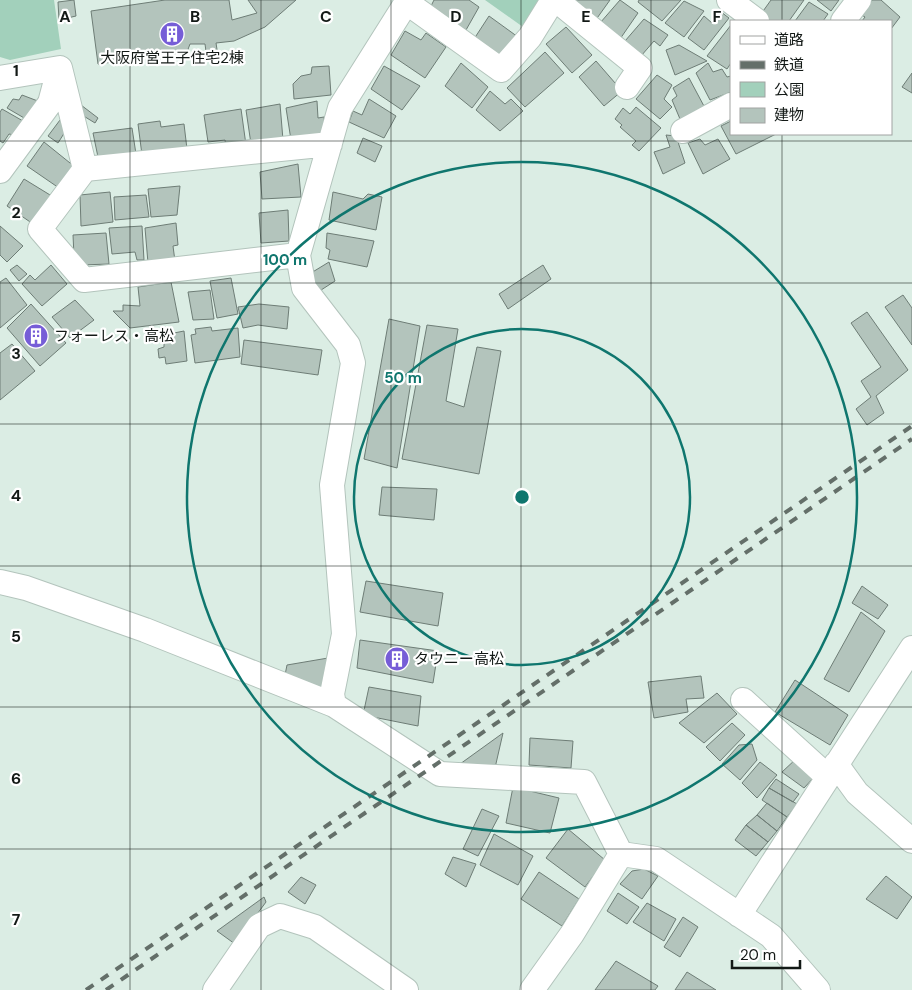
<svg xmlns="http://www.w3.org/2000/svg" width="912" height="990" font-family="'DM Sans','Noto Sans JP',sans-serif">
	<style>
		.green { fill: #a2d0bb }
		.building { fill: #b3c4bc; stroke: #6e7d76 }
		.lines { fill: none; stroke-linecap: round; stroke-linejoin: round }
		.minor-casing { stroke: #b3c4bc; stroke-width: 26 }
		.minor { stroke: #fff; stroke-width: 24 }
		.rail { stroke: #646f69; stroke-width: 4; stroke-dasharray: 9 9; stroke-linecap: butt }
		.grid { fill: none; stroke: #131916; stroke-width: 1; stroke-opacity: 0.55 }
		.ring { fill: none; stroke: #0f766e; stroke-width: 2.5 }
		.labels { text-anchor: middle; stroke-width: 4.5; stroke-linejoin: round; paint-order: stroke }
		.poi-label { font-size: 15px; fill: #131916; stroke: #fff; text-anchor: start }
		.grid-label { font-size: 16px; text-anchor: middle; font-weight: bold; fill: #131916; stroke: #fff; stroke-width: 4.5; stroke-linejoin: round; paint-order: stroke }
		.centre { fill: #0f766e; stroke: #fff; stroke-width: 2.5 }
		.ring-label { font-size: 15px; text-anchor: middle; font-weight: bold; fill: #0f766e; stroke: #fff; stroke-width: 4.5; stroke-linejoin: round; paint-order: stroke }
	</style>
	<rect width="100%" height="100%" fill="#dbede4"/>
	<!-- green -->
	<path class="green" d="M0,0H54L61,49L10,60L0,57Z
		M485,0H541L523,27Z"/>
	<!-- building -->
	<path class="building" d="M74,0L76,16L59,20L58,2Z
		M165,0H229L232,20L257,13L248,0H296L265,27L234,41L216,43L218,56L207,59L205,44H190L187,52L98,64L91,11Z
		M434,0H469L479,7L466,30L431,6Z
		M575,0H610L595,21L574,2Z
		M620,0L638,13L620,39L600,23Z
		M639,0H681L662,21L638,2Z
		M771,0H804L789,21H770L761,14Z
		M817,0H839L831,11Z
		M872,0H881L900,17L891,29V21H862L865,17L860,14Z
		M684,1L704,11L684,37L665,23Z
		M809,2L828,14L823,21H795Z
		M721,12L729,18L704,50L688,38L704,16L712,23Z
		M489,16L518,37L503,58L474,39Z
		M644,19L668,35L660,46L654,41L641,56L625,41Z
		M731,25V63L727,69L707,56Z
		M566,27L592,55L572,73L546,44Z
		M405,31L421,40L426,33L446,47L425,78L391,55Z
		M679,45L707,61L675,75L666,50Z
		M545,52L564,73L525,107L507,88Z
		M596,61L622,91L604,106L579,77Z
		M461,63L488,87L472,108L445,86Z
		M708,63L713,72L722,69L727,77L731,76V92L710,100L696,73Z
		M329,66L331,95L294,99L293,84L301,76L311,74L312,67Z
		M384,66L420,86L402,110L371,89Z
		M912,73V93L902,87Z
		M657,75L672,85L664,99L672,107L660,119L636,99Z
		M689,78L705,108L680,119L672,100L677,96L673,88Z
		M490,91L505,104L511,99L523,111L500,131L476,110Z
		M22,95L43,103L31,122L7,108L13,99L19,100Z
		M369,99L396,116L384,138L349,122L353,111L362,115Z
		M317,101L318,118L324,117L323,135L291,140L286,108Z
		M280,104L283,140L251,144L246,110Z
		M81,105L98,118L95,123L82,115Z
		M636,107L661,128L639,151L632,145L636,141L620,127L622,125L615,119L623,108L630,114Z
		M2,109L23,121L14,135L9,134L3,143L0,141V112Z
		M241,109L246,145L226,147L225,140L208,142L204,115Z
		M60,120L68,127L58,143L48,136Z
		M160,121L161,127L184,124L187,149L142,155L138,124Z
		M731,121V134H776L736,154L721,126Z
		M132,128L136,154L98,157L93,133Z
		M666,135L676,136L685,163L663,174L654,152L670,147Z
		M363,138L382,146L375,162L357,153Z
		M700,139L705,145L718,139L730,159L703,174L688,143Z
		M44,142L75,167L59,188L27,166Z
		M298,164L301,197L262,199L260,172Z
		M24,179L55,198L36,226L7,206Z
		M180,186L177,215L151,217L148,189Z
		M110,192L113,222L81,226L80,195Z
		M333,192L363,199L368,194L382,197L376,230L329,220Z
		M146,195L149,217L115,220L114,197Z
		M288,210L289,241L261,243L259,213Z
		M176,223L178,245L173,246L175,261L148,263L145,228Z
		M0,226L23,246L7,262L0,255Z
		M142,226L144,260H137L135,252L112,254L109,228Z
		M106,233L109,264L81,265L74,256L73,235Z
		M327,233L374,241L367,267L328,259L330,250L326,248Z
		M329,262L335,281L318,292L311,273Z
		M17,265L27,274L19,281L10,270Z
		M51,265L67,284L42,306L22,284L30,275L35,280Z
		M543,265L551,279L508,309L499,294Z
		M6,278L27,305L0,328V282Z
		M231,278L238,314L217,318L210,281Z
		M171,282L179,322L130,328L113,311H123V305L140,306L138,287Z
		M210,290L214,319L193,320L188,292Z
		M903,295L912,308V345L885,307Z
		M75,300L94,320L70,338L52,317Z
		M31,304L66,343L40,366L7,328Z
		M259,304L289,307L287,329L258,325L243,328L238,307Z
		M867,312L908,370L876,396L884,413L867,425L856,409L871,397L861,381L881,367L851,323Z
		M389,319L420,326L397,468L364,459Z
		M427,325L458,329L446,401L464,407L477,347L501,351L479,474L402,459Z
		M211,327L212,331L238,328L240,357L195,363L191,335L196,334L195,329Z
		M184,331L187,361L166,364L165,357L159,358L158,349L164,347V335Z
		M244,340L322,350L318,375L241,364Z
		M12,344L35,371L0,400V353Z
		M382,487L437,489L434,520L379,515Z
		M366,581L443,593L438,626L360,612Z
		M862,586L888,605L878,619L852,603Z
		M861,612L885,631L849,692L824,679Z
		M360,640L438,651L433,683L357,668Z
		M334,657L326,698L284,680L287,665Z
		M701,676L704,698L686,699L688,712L654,718L648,682Z
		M795,680L848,715L830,745L775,712Z
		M369,687L421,696L418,726L363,715Z
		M717,693L737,714L704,743L679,723Z
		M732,723L745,735L720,761L706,747Z
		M503,733L495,768L460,764Z
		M530,738L573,741L571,768L529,765Z
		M752,744L757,760L740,780L722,764L739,745Z
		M797,758L816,775L804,788L782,772Z
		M760,762L777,775L757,798L742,783Z
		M776,779L799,794L793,802L769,788Z
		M513,787L559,798L550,833L506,823Z
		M769,788L797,804L787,817L762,800Z
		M767,803L787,817L777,831L757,815Z
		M482,809L499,816L478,856L463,849Z
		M757,815L777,831L768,842L746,825Z
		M746,825L768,842L756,856L735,840Z
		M568,829L605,860L585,887L546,858Z
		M494,834L533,856L518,885L480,865Z
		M453,857L476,864L466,887L445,874Z
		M644,869L658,876L642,899L620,884L632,871Z
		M539,872L579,899L562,926L521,899Z
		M886,876L912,897L897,919L866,899Z
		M301,877L316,885L305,904L288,892Z
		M618,893L639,907L627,924L607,911Z
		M264,897L266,902L235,944L217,931Z
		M647,903L676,919L664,941L633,922Z
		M683,917L698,927L680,957L664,947Z
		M616,961L658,986L655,990H595Z
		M687,972L716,990H675Z"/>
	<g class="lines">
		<defs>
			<path id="minor" d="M556,0L640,68L627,87
				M729,0L757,21
				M406,2L501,70L530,37L553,0
				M843,21L859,0
				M0,78L60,68L85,169L40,229L84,280L298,255
				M683,131L731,105
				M85,169L330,144
				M0,171L50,103L59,69
				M0,582L26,588L145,630L334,705L440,774L584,782L621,854
				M743,700L828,777
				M334,705L332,694L344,634L332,485L353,363L348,345L304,288L298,255L340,108L408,0
				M836,764L857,793L912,841
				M739,915L912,648
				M215,990L259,926L280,916L315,927L406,990
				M532,990L572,934L621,854L656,859L771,936L818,990"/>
		</defs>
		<!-- minor casing -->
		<use href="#minor" class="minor-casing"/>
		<!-- minor -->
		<use href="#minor" class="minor"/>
		<!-- rail -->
		<path class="rail" d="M86,990L912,426
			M106,990L912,439"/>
	</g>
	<!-- grid -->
	<path class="grid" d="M130,0V990M261,0V990M391,0V990M521,0V990M651,0V990M782,0V21M782,134V990M0,141H912M0,283H912M0,424H912M0,566H912M0,707H912M0,849H912"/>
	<!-- distance rings -->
	<g class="ring">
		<circle cx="522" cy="497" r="168"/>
		<circle cx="522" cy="497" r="335"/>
	</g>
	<!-- icons -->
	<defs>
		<symbol id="building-disc" viewBox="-11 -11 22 22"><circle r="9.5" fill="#765dd7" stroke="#fff"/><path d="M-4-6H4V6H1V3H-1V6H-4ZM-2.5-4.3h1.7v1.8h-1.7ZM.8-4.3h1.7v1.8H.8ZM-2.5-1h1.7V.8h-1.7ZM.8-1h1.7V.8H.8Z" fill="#fff"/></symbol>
	</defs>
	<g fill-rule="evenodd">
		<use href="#building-disc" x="158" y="20" width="28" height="28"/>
		<use href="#building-disc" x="22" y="322" width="28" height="28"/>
		<use href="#building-disc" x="383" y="645" width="28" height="28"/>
	</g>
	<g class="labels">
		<!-- poi labels -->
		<g class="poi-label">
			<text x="172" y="63" text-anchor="middle">大阪府営王子住宅2棟</text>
			<text x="54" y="341">フォーレス・高松</text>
			<text x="414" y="664">タウニー高松</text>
		</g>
	</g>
	<g class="grid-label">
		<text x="65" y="22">A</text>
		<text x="195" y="22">B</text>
		<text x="326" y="22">C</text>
		<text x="456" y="22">D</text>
		<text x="586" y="22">E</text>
		<text x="717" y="22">F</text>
		<text x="16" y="76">1</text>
		<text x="16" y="218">2</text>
		<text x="16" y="359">3</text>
		<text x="16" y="501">4</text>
		<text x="16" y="642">5</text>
		<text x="16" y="784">6</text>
		<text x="16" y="925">7</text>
	</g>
	<circle cx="522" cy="497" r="8" class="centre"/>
	<g class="ring-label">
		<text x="285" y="265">100 m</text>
		<text x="403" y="383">50 m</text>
	</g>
	<!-- legend -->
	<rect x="730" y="20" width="162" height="115" fill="#ffffff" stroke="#a1a3a2"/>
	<rect x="740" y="36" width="25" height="8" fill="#ffffff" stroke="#a1a3a2"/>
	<text x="774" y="45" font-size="15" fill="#131916">道路</text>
	<rect x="740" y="61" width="25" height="8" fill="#646f69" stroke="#a1a3a2"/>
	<text x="774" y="70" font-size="15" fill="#131916">鉄道</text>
	<rect x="740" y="82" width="25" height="15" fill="#a2d0bb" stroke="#a1a3a2"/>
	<text x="774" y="95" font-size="15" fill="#131916">公園</text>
	<rect x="740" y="108" width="25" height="15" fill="#b3c4bc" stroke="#a1a3a2"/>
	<text x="774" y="120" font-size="15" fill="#131916">建物</text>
	<!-- scale -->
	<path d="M732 960v8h68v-8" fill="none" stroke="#131916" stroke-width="2.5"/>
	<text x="740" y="960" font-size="15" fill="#131916" stroke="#ffffff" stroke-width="4" paint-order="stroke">20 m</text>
</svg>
